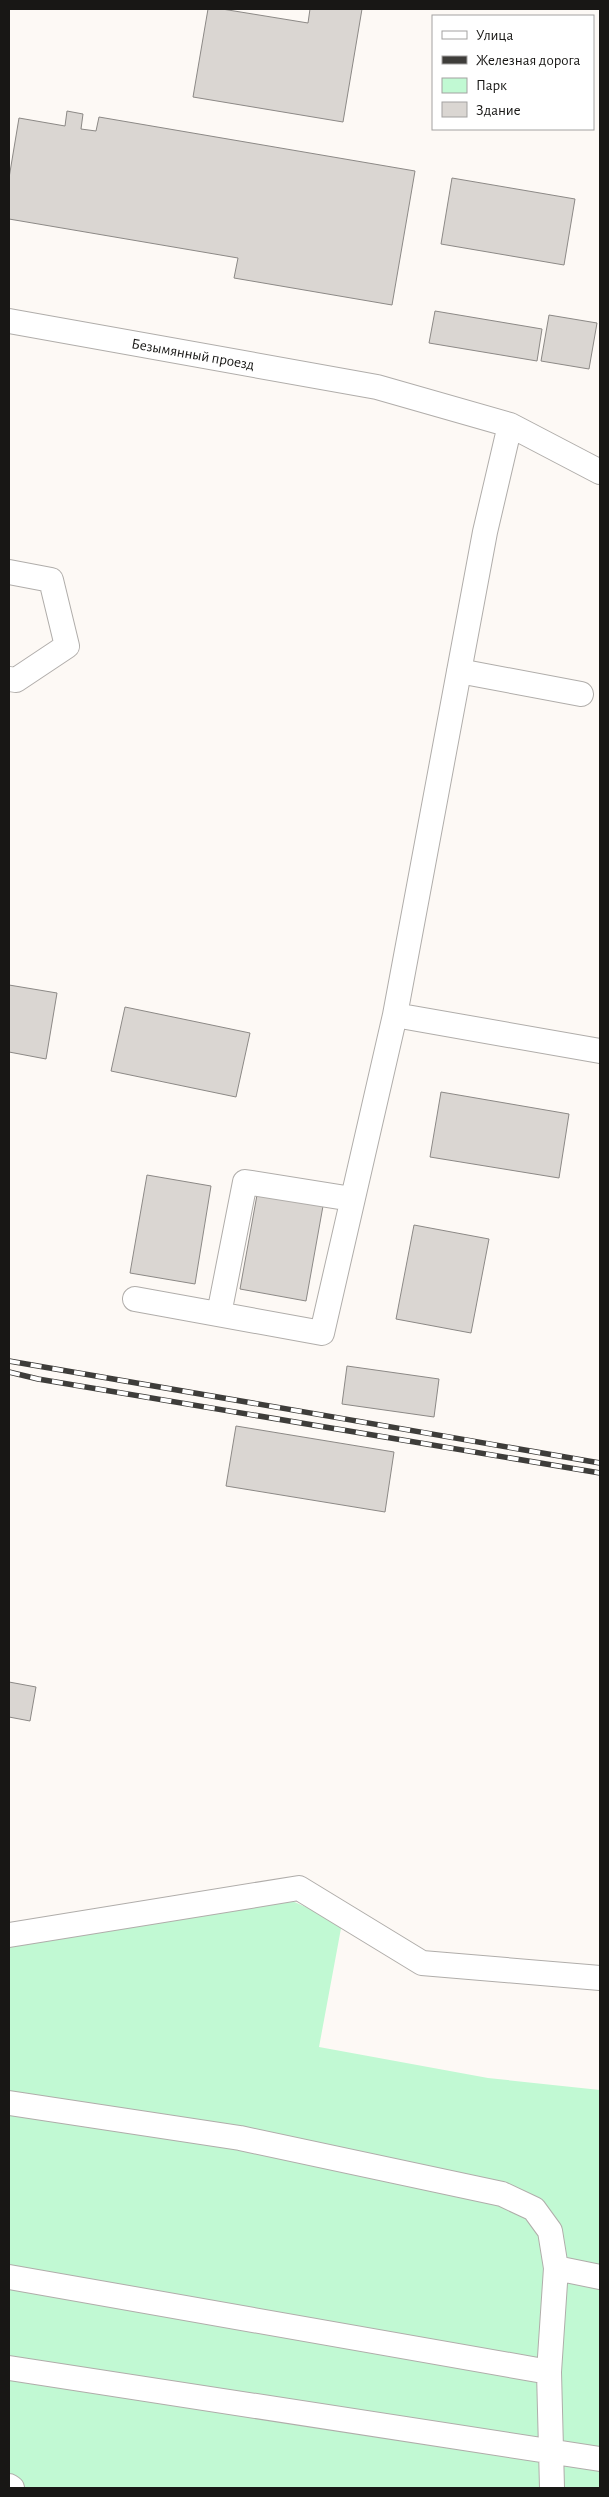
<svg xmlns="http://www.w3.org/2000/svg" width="609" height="2497" font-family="'Alegreya Sans',sans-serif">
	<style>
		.green { fill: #c1f9d3 }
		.building { fill: #dad6d2; stroke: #8c8986 }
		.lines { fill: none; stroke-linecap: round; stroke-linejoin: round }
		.minor-casing { stroke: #b0adaa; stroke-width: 26 }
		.minor { stroke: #fff; stroke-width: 24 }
		.rail-casing { stroke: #3e3d3a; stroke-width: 5.5 }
		.rail { stroke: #fff; stroke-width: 4; stroke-dasharray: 11; stroke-linecap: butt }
		.labels { text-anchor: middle; stroke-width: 5; stroke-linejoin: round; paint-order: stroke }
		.street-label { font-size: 15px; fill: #181715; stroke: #fff }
	</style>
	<rect width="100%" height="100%" fill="#fdf9f5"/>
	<!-- green -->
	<path class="green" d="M290,1900L342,1923L319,2047L488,2078L600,2090V2488H19L9,2484V1943Z"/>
	<!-- building -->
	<path class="building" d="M208,9H222L308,23L310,9H362L343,122L193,97Z
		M67,111L83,114L81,129L96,131L99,117L415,171L392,305L234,278L238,258L9,219V178L19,118L65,126Z
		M452,178L575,199L564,265L441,244Z
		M435,311L542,329L537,361L429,343Z
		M549,315L597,323L589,369L541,361Z
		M9,985L57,993L46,1059L9,1052Z
		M125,1007L250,1033L236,1097L111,1071Z
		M441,1092L569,1114L559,1178L430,1157Z
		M147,1175L211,1186L195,1284L130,1273Z
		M257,1195L323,1206L306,1301L240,1289Z
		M414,1225L489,1239L471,1333L396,1319Z
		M347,1366L439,1379L434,1417L342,1404Z
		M236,1426L394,1452L385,1512L226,1486Z
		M9,1682L36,1687L30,1721L9,1717Z"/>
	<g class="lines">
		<defs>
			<path id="minor" d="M9,321L377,387L510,425L485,532L395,1015L600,1051
				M510,425L600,472
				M9,572L51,580L67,646L16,680L9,679
				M459,671L581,694
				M135,1299L322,1333L395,1015
				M219,1314L245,1182L352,1199
				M9,1935L299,1888L422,1963L600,1978
				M9,2103L240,2138L502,2194L534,2209L550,2231L556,2268L549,2372L552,2488
				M556,2268L600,2277
				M9,2277L549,2372
				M9,2368L600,2459
				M9,2486L12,2488"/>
		</defs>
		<!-- minor casing -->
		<use href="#minor" class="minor-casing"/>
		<!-- minor -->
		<use href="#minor" class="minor"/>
		<defs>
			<path id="rail" d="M9,1361L600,1463
				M9,1372L38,1379L600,1473"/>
		</defs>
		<!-- rail casing -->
		<use href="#rail" class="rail-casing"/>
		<!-- rail -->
		<use href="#rail" class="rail"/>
	</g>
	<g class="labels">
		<!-- street labels -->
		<g class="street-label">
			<text transform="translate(193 354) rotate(10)" y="5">Безымянный проезд</text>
		</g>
	</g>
	<!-- border -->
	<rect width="609" height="2497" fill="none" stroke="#181715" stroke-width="20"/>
	<!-- legend -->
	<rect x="432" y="15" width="162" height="115" fill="#ffffff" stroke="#a3a2a1"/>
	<rect x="442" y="31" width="25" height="8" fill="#ffffff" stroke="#a3a2a1"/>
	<text x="476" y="40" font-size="15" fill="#181715">Улица</text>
	<rect x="442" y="56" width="25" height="8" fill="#3e3d3a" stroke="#a3a2a1"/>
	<text x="476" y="65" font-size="15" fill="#181715">Железная дорога</text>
	<rect x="442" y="78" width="25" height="15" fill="#c1f9d3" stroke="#a3a2a1"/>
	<text x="476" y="90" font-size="15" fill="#181715">Парк</text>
	<rect x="442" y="102" width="25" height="15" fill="#dad6d2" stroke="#a3a2a1"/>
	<text x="476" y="115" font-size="15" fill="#181715">Здание</text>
</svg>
